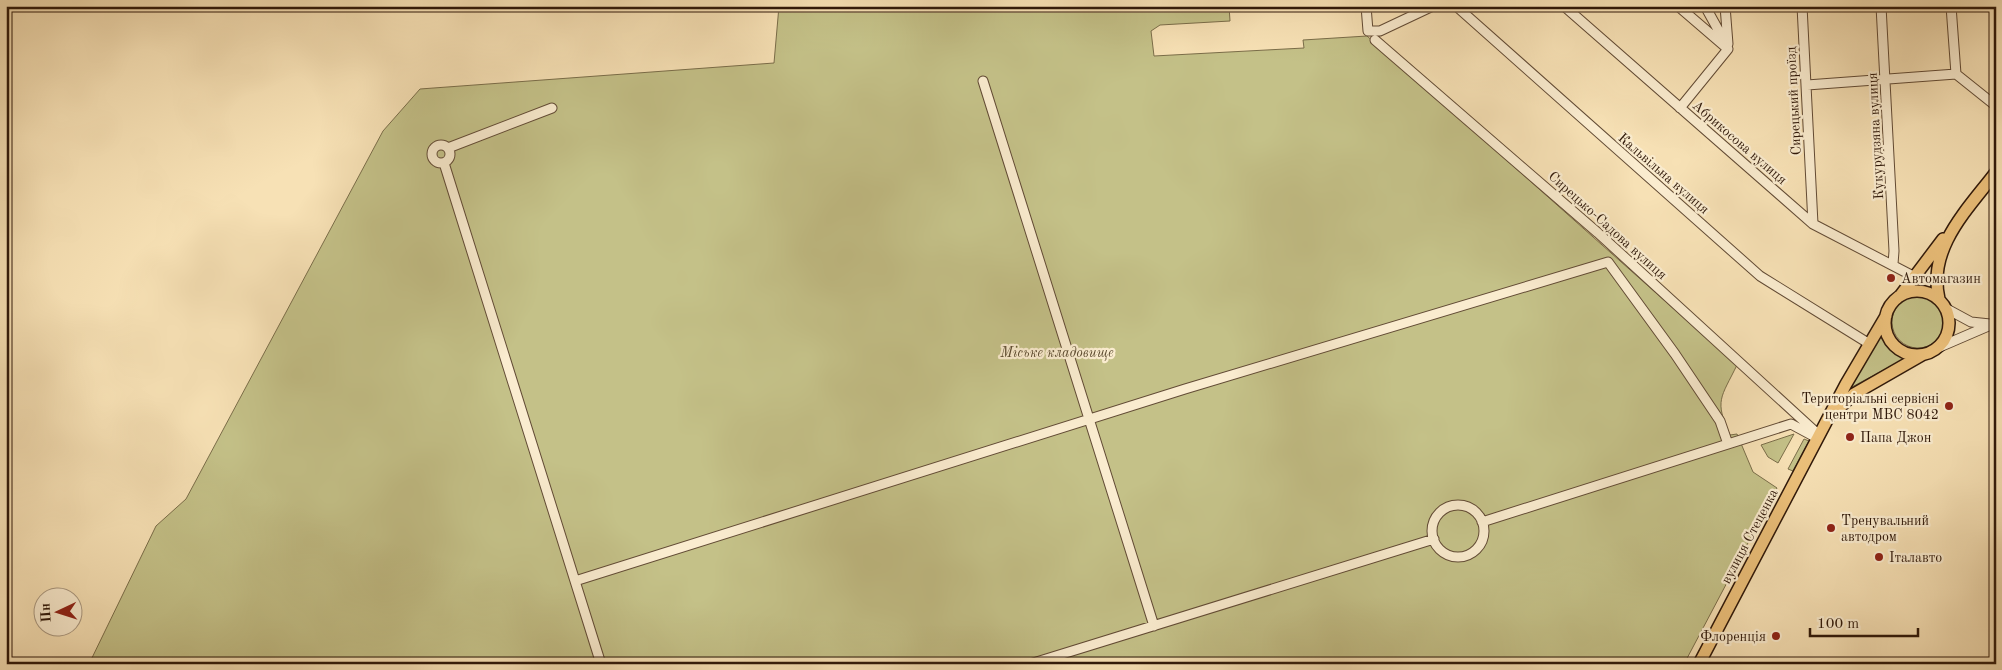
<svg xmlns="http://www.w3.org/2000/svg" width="2002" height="670" font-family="'Old Standard TT',serif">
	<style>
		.green { fill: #c4c188; stroke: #7a6d49 }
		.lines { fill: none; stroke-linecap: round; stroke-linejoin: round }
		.minor-casing { stroke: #624b35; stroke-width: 11 }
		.major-casing { stroke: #30190a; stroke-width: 14 }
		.minor { stroke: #faeccf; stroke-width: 9 }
		.major { stroke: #ecc07a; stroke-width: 11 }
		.poi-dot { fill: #8f2418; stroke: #faeccf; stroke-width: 2 }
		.labels { text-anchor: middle; stroke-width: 4.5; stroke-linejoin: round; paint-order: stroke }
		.street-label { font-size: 14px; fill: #30190a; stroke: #faeccf }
		.poi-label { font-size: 14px; fill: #30190a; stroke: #faeccf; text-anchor: start }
		.park-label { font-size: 14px; font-style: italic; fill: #5c4b30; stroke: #faeccf }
	</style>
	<rect width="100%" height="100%" fill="#f7e1b5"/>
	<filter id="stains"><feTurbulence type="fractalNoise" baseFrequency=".004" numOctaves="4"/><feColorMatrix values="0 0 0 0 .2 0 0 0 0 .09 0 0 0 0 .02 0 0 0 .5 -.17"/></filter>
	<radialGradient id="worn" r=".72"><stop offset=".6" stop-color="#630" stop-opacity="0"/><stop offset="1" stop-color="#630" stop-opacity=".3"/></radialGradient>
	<!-- green -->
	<path class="green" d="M779,6H1229L1230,21L1160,25L1151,31L1154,56L1304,48L1303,40L1367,36L1737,365C1721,398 1714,400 1730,435L1737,434L1753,472L1777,488L1684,664H89L156,526L186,499L383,131L420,89L774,63Z
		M1892 322a26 26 0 1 1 52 0a26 26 0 1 1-52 0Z
		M1880,330L1889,345L1906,358L1850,388L1848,387Z
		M1794,434L1778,463L1768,457L1761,445Z
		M1804,439L1809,441L1793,471L1788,469Z"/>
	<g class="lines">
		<defs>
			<path id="minor" d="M1366,6L1368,31H1380L1433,6
				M1456,6L1760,276L1868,343
				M1564,6L1813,224L1913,276
				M1678,6L1728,49
				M1705,6L1726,44
				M1725,6L1728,44
				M1802,6L1813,224
				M1881,6L1894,251L1893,264
				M1951,6L1956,74
				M1375,40L1598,233L1819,435
				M983,81L1154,626
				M1807,85L1956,74L1996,106
				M1680,108L1728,49
				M432 154a9 9 0 1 1 18 0a9 9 0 1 1-18 0Z
				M448,148L552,108
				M444,163L601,664
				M1947,309L1971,322L1990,324
				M1935,349L1993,324
				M1432 531a26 26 0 1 1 52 0a26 26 0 1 1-52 0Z
				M1482,522L1791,424L1817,438
				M575,581L1185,389L1608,262L1675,354L1720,421L1728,444
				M1030,664L1434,539"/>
			<path id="major" d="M1885 323a32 32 0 1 1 64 0a32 32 0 1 1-64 0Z
				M1900,296L1943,239
				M1939,299C1927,248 1968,209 1996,172
				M1836,411L1854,394L1922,355
				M1699,664L1846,384L1886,316"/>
		</defs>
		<!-- minor casing -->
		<use href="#minor" class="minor-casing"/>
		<!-- major casing -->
		<use href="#major" class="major-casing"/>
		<!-- minor -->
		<use href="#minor" class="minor"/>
		<!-- major -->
		<use href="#major" class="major"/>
	</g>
	<!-- markers -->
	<g class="poi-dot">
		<circle cx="1891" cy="278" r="5"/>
		<circle cx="1949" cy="406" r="5"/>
		<circle cx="1850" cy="437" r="5"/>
		<circle cx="1831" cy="528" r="5"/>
		<circle cx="1879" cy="557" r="5"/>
		<circle cx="1776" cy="636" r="5"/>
	</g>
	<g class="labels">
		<!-- street labels -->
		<g class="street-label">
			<text transform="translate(1793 101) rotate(-93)" y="5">Сирецький проїзд</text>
			<text transform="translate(1875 136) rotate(-93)" y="5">Кукурудзяна вулиця</text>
			<text transform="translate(1740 142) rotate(41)" y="5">Абрикосова вулиця</text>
			<text transform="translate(1664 173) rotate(41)" y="5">Кальвільна вулиця</text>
			<text transform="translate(1608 225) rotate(42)" y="5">Сирецько-Садова вулиця</text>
			<text transform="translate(1749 536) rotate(-62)" y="5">вулиця Стеценка</text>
		</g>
		<!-- poi labels -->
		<g class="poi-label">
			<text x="1901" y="283">Автомагазин</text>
			<text x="1939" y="403" text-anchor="end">Територіальні сервісні<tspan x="1939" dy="16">центри МВС 8042</tspan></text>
			<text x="1860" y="442">Папа Джон</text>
			<text x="1841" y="525">Тренувальний<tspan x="1841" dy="16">автодром</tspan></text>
			<text x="1889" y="562">Італавто</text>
			<text x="1766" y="641" text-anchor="end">Флоренція</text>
		</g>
		<!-- park labels -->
		<g class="park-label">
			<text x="1057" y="357">Міське кладовище</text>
		</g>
	</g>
	<!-- margin -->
	<rect width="2002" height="670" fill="none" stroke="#f7e1b5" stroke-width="25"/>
	<rect x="8" y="8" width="1987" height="655" fill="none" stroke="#30190a" stroke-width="2.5"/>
	<rect x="12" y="12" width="1977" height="645" fill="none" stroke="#30190a"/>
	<!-- north arrow -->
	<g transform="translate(58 612) rotate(266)"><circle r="24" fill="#faeccf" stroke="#a99880"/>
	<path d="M0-4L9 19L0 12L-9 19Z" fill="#8f2418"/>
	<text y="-8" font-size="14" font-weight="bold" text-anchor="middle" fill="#30190a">Пн</text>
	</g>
	<!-- scale -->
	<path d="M1810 628v8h108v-8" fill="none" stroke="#30190a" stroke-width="2.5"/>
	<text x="1817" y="628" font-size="15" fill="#30190a" stroke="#faeccf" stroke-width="4" paint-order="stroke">100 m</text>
	<rect width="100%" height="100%" filter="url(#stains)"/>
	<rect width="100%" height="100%" fill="url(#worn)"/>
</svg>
